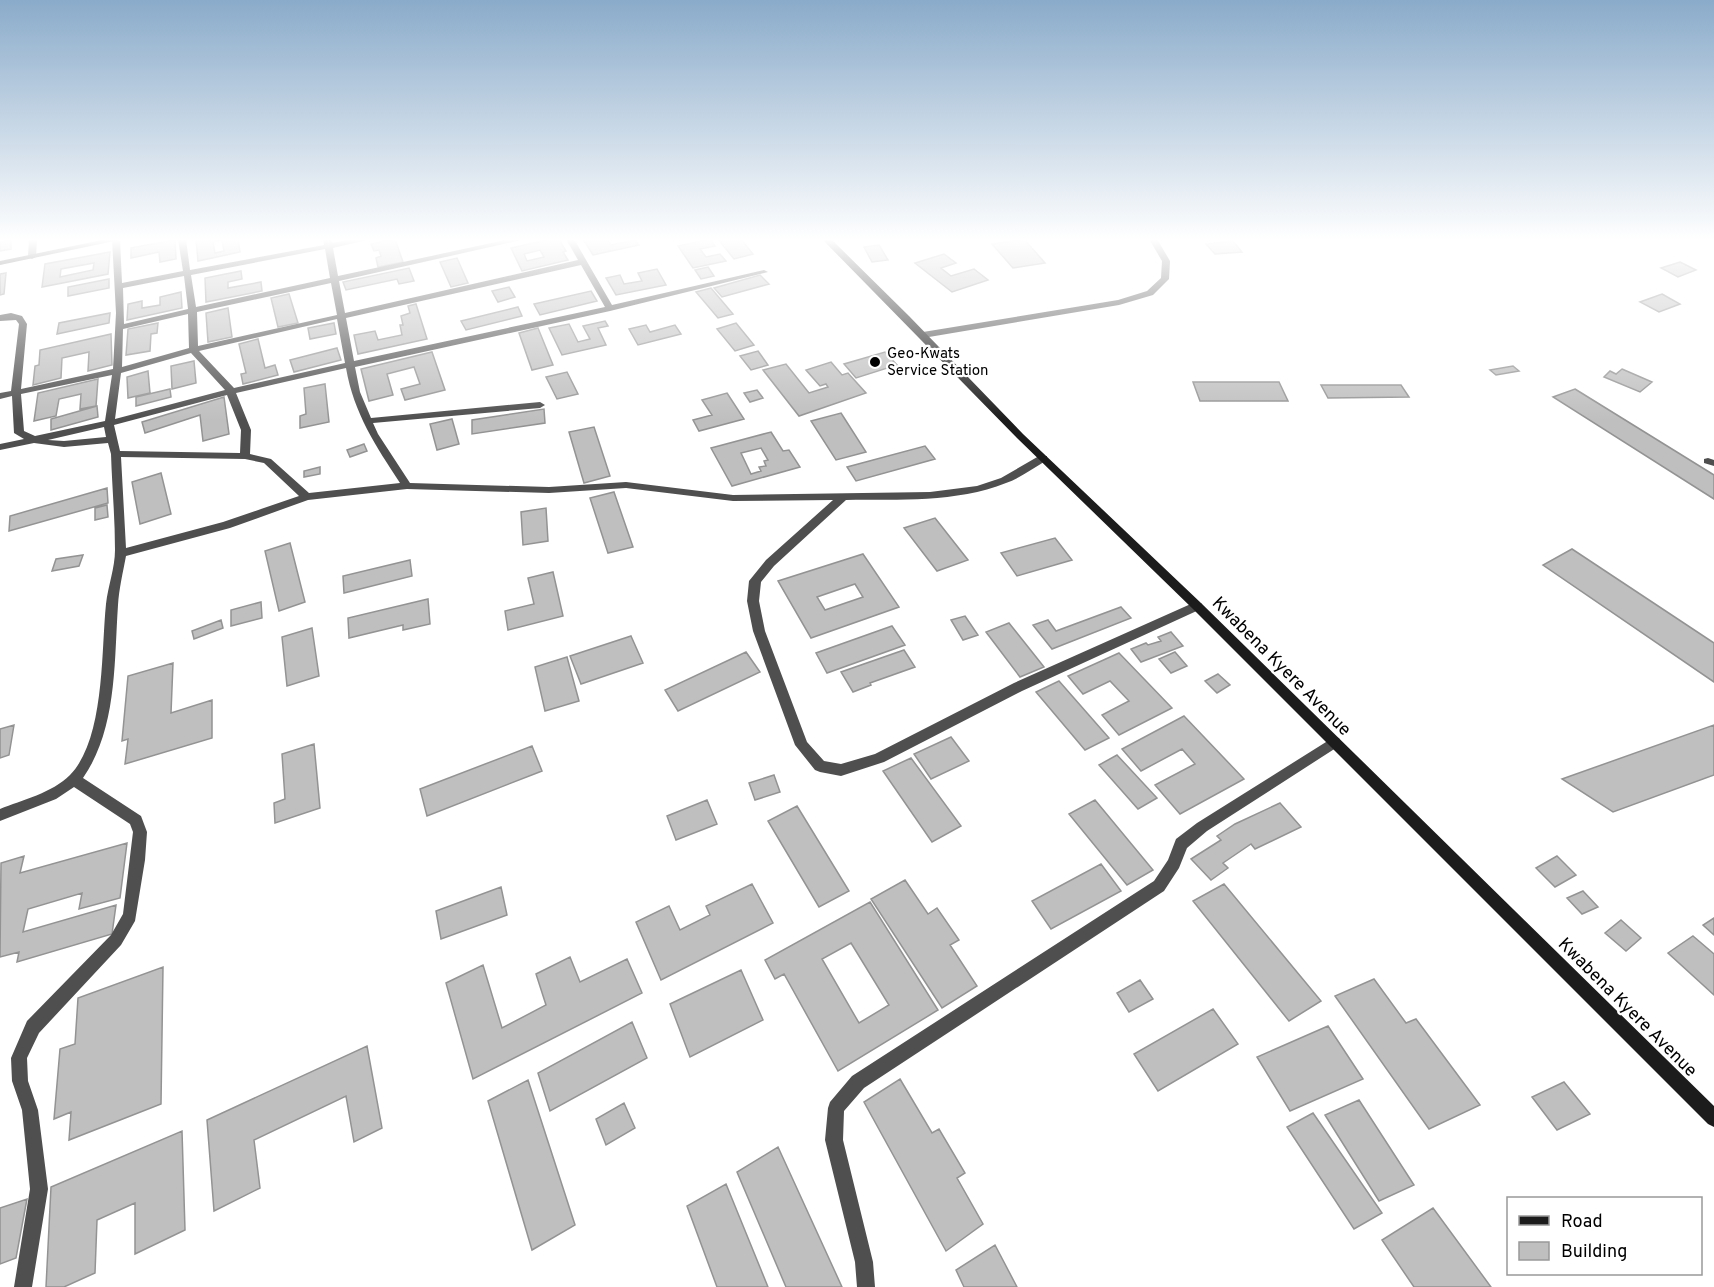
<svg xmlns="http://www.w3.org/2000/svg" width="1714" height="1287" font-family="Overpass,sans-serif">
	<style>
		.building { fill: #bfbfbf; stroke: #939393; stroke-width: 1.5; fill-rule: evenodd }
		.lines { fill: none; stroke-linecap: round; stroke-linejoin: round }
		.minor { fill: #4f4f4f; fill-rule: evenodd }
		.secondary { fill: #1c1c1c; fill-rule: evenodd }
		.poi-dot { fill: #000; stroke: #fff; stroke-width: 2 }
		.labels { text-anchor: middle; stroke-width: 4.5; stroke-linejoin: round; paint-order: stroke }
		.far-poi-label { font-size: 15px; fill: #000; stroke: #fff; text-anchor: start }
		.street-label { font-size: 18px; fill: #000; stroke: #fff }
	</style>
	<rect width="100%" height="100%" fill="#fff"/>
	<!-- building -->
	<path class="building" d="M196,239H238L240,252L198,261ZM222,240L224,251L215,253L213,242Z
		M395,239L403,262L378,267L376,258L381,256L379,250L374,251L371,244Z
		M551,239H559L566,251L563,252L568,260L522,271L511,248ZM540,250L544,257L527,261L524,254Z
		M583,239H608L611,245L635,240L639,245L593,255Z
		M710,239L715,246L700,249L706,257L720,254L726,261L693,268L678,246Z
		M718,239H741L753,254L734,259Z
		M1024,239L1045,263L1013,268L992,244Z
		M11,240V249L0,251V242Z
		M175,240L176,259L160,262L159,252L131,258V248Z
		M1233,241L1242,252L1215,254L1206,244Z
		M879,245L888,260L872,262L864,247Z
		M110,252L108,274L42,287L45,264ZM94,263L93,270L60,277L61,269Z
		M944,254L956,263L941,268L951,276L974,269L988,280L952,292L915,263Z
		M457,258L468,283L451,287L440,262Z
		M1680,262L1696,270L1678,277L1661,268Z
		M708,267L714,276L701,279L695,270Z
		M409,268L414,281L399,284L397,279L346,290L343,282Z
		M657,269L666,285L616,295L606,278L620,275L624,284L642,281L638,273Z
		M241,271L242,279L228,282V288L261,282L262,291L206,302L205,278Z
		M6,273L4,294L0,295V274Z
		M760,275L769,284L722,297L714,288Z
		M109,279V288L68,296V287Z
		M509,287L515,297L498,302L492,291Z
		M711,288L733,314L718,318L696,292Z
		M591,291L597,301L540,315L534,304Z
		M181,292L182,308L127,320L128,304L142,301V308L160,305V297Z
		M289,294L298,323L278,327L271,298Z
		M1662,294L1680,304L1659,312L1640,302Z
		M416,304L427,339L358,354L354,335L375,331L378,340L402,335L400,325H403L401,316L410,313L408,306Z
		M518,307L522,316L466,330L461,321Z
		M228,308L232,337L208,342L206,313Z
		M110,313L109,323L57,334L59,323Z
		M605,321L608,326L598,328L606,345L562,355L549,328L569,324L578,342L590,339L583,326Z
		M158,323L157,333L151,334L150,351L126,355L128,329Z
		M334,323L336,334L310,339L308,328Z
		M736,323L754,345L735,351L717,329Z
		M646,325L650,332L675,325L681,334L638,345L629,329Z
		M538,328L553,365L532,370L519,333Z
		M111,334L112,365L88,371L89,352L62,358L61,378L33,385L35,366L39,365L40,350Z
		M258,339L265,368L275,365L278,375L243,384L241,374L246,373L239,344Z
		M337,348L341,360L294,372L290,360Z
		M758,351L768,365L751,370L740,356Z
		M432,352L445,390L405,400L401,389L420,384L414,367L387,374L393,395L369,401L361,369Z
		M885,352L897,365L856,378L844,364Z
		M194,361L196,383L172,389L171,366Z
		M831,362L842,375L848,373L866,393L799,416L763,370L786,364L809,393L828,387L826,384L820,386L806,370Z
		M1513,366L1519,371L1496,375L1490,370Z
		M1622,369L1652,382L1640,392L1604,377L1610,371L1616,374Z
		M148,371L150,393L128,398L127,377Z
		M567,372L578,394L557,399L546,377Z
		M98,379L96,406L80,409L81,394L59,399L56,416L34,421L38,393Z
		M1193,382H1279L1288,401H1200Z
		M325,384L329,422L300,428V416L306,414L304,388Z
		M1321,385H1401L1409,397L1328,398Z
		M170,389L171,397L136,406V397Z
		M1575,389L1714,475V499L1553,397Z
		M757,390L763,398L750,402L744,393Z
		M727,393L744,419L699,431L693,420L712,415L702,400Z
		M224,397L229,434L203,441L200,415L145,433L142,422Z
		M97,406L98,417L51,430V419Z
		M544,409L545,423L472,434V420Z
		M841,413L866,452L836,460L811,421Z
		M452,419L459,444L437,450L430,424Z
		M594,427L610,476L584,483L569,432Z
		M771,432L783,451L789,450L800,467L732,486L711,448ZM761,448L768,460L764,461L766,466L759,467L761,471L751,474L741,453Z
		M364,444L367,451L350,457L347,450Z
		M925,446L935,459L856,481L847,467Z
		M320,467V474L304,477V471Z
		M161,473L171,514L140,524L132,482Z
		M107,488L108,503L9,531L10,516Z
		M614,492L633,547L608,553L590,498Z
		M107,505L108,517L95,520V508Z
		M546,508L548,541L523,545L521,512Z
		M935,518L968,560L937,571L904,528Z
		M1055,538L1072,560L1017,576L1001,553Z
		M290,543L305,602L279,611L265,551Z
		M1572,549L1714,643V682L1543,565Z
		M863,554L899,607L811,638L778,581ZM855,584L863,597L825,610L817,597Z
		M83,555L79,566L52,571L56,559Z
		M410,560L412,576L344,593L343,576Z
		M553,572L563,616L508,630L505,611L534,604L528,578Z
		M428,599L430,624L403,630V625L349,638L348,618Z
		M261,602L262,618L231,626V610Z
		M1121,607L1131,618L1052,649L1033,625L1048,620L1056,631Z
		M965,616L978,635L963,640L951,620Z
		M221,620L223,628L194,639L192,631Z
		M1009,623L1044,667L1020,677L986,632Z
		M892,626L905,645L827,673L816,653Z
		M312,628L319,676L287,686L282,637Z
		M1171,632L1183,646L1141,662L1131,649L1146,643L1148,645L1161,641L1158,637Z
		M631,636L643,663L581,684L570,656Z
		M904,650L915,667L870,683L871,685L853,692L841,672Z
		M746,652L760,672L678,711L665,690Z
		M1175,652L1187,666L1171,673L1159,659Z
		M1119,653L1172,708L1119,735L1102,715L1129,701L1110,681L1083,694L1068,676Z
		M567,657L579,701L545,711L535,667Z
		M173,663L171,713L212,700V738L125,764L128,739L122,741L128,676Z
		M1218,674L1230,685L1217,693L1205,681Z
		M1059,681L1109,738L1085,750L1036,692Z
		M1184,716L1244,779L1180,814L1155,785L1195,764L1182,749L1141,771L1122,749Z
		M14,725L9,755L0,758V729Z
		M1714,725V775L1613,812L1562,779Z
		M951,737L969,761L931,779L914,754Z
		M314,744L320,808L275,823L274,803L285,799L282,754Z
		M532,746L542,771L427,816L420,789Z
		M1117,755L1157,798L1138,809L1099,765Z
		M911,758L961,826L932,842L883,771Z
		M774,775L780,792L755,800L749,783Z
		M707,800L717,824L676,840L667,816Z
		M1095,800L1153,870L1127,885L1069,814Z
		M1280,803L1301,827L1255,849L1251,844L1223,863L1228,868L1211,880L1191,859L1221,840L1217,836L1235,824Z
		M797,806L849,891L819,907L768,821Z
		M127,843L120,898L79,909L82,893L28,909L23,932L116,905L112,934L17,962L19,952L0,957L1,863L24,856L20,873Z
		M1557,856L1576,875L1555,887L1536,868Z
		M1101,864L1121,891L1051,929L1032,901Z
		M905,880L928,914L937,908L959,940L950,945L977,986L942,1008L871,899Z
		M752,884L773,923L661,980L636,922L669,906L680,930L710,915L706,906Z
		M1224,884L1321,1001L1289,1021L1193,901Z
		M501,887L507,915L441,939L436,911Z
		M1583,891L1598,907L1582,914L1567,898Z
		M870,902L938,1010L838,1071L784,974L775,979L765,960ZM851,943L889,1005L859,1023L822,959Z
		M1714,918V935L1703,925Z
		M1621,920L1641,938L1626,951L1605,933Z
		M1693,936L1714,954V995L1668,953Z
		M570,957L580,982L627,959L642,993L473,1079L446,983L483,965L502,1028L546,1005L536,974Z
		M163,967L161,1104L69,1140L71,1112L54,1119L60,1049L75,1044L78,998Z
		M741,970L763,1020L690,1057L670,1004Z
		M1374,979L1406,1023L1416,1019L1480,1105L1429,1129L1335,996Z
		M1140,980L1153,999L1129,1012L1117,993Z
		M1213,1009L1238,1044L1158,1091L1134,1054Z
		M632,1022L647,1058L550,1111L538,1073Z
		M1328,1026L1363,1079L1290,1111L1257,1057Z
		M367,1046L382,1128L354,1142L346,1096L254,1140L260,1188L214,1211L207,1120Z
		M900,1079L932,1133L939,1129L965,1173L957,1178L983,1224L946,1251L864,1102Z
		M528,1080L575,1225L532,1250L488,1101Z
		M1564,1082L1590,1114L1557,1130L1532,1097Z
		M1359,1100L1414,1185L1379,1201L1325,1115Z
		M624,1103L635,1128L606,1145L596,1119Z
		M1313,1113L1382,1213L1354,1229L1287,1127Z
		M182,1131L185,1230L135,1254V1203L97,1220L95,1273L64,1287H46L51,1187Z
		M778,1147L842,1287H786L737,1172Z
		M726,1184L768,1287H717L687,1206Z
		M27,1199L16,1258L0,1264V1208Z
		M1433,1208L1491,1287H1414L1382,1240Z
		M995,1245L1017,1287H964L956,1270Z"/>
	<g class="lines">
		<!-- minor -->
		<path class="minor" d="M29,239H37L36,257L32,259L28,257Z
			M112,239H120L122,283L183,271L178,239H186L190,270L324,245L323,239H331L332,243L353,239H371L333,248L338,276L510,239H526L339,281L345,313L578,260L566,239H574L612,305L764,270L768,272L610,311L355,367L360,392L371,418L540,402L545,405L540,408L373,423L378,434L410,483L549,487L626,482L733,495L930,492L977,486L1001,478L1039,456H1047V460C1034,468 1020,478 1006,483C956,503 899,499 846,500L774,566L761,582L759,601L765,631L807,742L824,761L841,764L875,754L1014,683L1193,603H1201L1203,606L1201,609L1022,691L884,762L841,776L820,772L815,770L795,745L753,631L747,601L749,581L766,560L833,500L733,501L626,488L549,493L407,489L308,500L230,528L126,556C123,572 119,589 118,605C114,664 117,729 83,778L141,816L147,832L145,860L135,921L121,945L39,1033L27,1058L28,1081L38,1110L48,1189L32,1287H14L30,1189L22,1110L12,1081L11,1058L27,1021L111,935L123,914L133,832L130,824L74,787L56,799L0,821V809C22,800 52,793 70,775C105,739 101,652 106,604C108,586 115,568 115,550C115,518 112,486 111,454L108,443L64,447L34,443L0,450V444L24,439L14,433L12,396L0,399V393L11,391L19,324L16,320L0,321V315L11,313L22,316L27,324L21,389L113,369L116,313ZM325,249L330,278L196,307L191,275ZM581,265L605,307L354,361L346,318ZM184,276L188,309L124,324L123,288ZM331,283L337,315L198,346L197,312ZM188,314L189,348L122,367L123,329ZM337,319L345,363L234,388L199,351ZM191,353L225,390L115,419L121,373ZM346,368C354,414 376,446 400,483L309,493L271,459L250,454L251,430L236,393ZM112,375L105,421L35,436L24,431L21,394ZM227,395L241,430L240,453L120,451L114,425ZM104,427L106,437L64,441L48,440ZM121,457L245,459L264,463L299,496L223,522L126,548Z
			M1149,239H1157L1170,261L1169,279L1153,295L1119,305L923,338L919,335L923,332L1118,300L1147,291L1161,278L1162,261Z
			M1708,458L1714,460V466L1704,463V459Z
			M1334,737L1339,738L1341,742L1339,746L1207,831L1187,848L1179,868L1164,891L864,1088L844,1111L843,1140L873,1262L875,1287H857L855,1262L825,1140L828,1108L830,1102L852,1076L1154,881L1168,860L1176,839L1197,823Z"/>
		<!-- secondary -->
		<path class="secondary" d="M107,239H124L0,265V261Z
			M822,239H831L909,316L1023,434L1201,603L1714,1106V1127L1708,1124L1193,609L1017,438Z"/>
	</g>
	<!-- sky -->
	<linearGradient id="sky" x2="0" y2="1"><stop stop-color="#8aabca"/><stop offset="0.57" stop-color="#fff"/><stop offset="1" stop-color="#fff" stop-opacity="0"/></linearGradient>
	<rect width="1714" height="420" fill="url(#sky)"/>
	<!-- markers -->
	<circle class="poi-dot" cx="875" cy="362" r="6"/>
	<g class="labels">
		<!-- far-poi labels -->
		<g class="far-poi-label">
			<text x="887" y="358">Geo-Kwats<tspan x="887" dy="17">Service Station</tspan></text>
		</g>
		<!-- street labels -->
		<g class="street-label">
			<text transform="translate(1282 666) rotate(45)" y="6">Kwabena Kyere Avenue</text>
			<text transform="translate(1628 1007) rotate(45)" y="6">Kwabena Kyere Avenue</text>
		</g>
	</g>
	<!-- legend -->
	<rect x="1507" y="1197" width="195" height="78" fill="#ffffff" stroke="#999999" stroke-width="1.5"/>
	<rect x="1519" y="1216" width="30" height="9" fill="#1c1c1c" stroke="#999999" stroke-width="1.5"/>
	<text x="1561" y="1227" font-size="18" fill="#000000">Road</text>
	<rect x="1519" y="1242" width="30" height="18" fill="#bfbfbf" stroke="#999999" stroke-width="1.5"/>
	<text x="1561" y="1257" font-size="18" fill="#000000">Building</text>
</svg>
